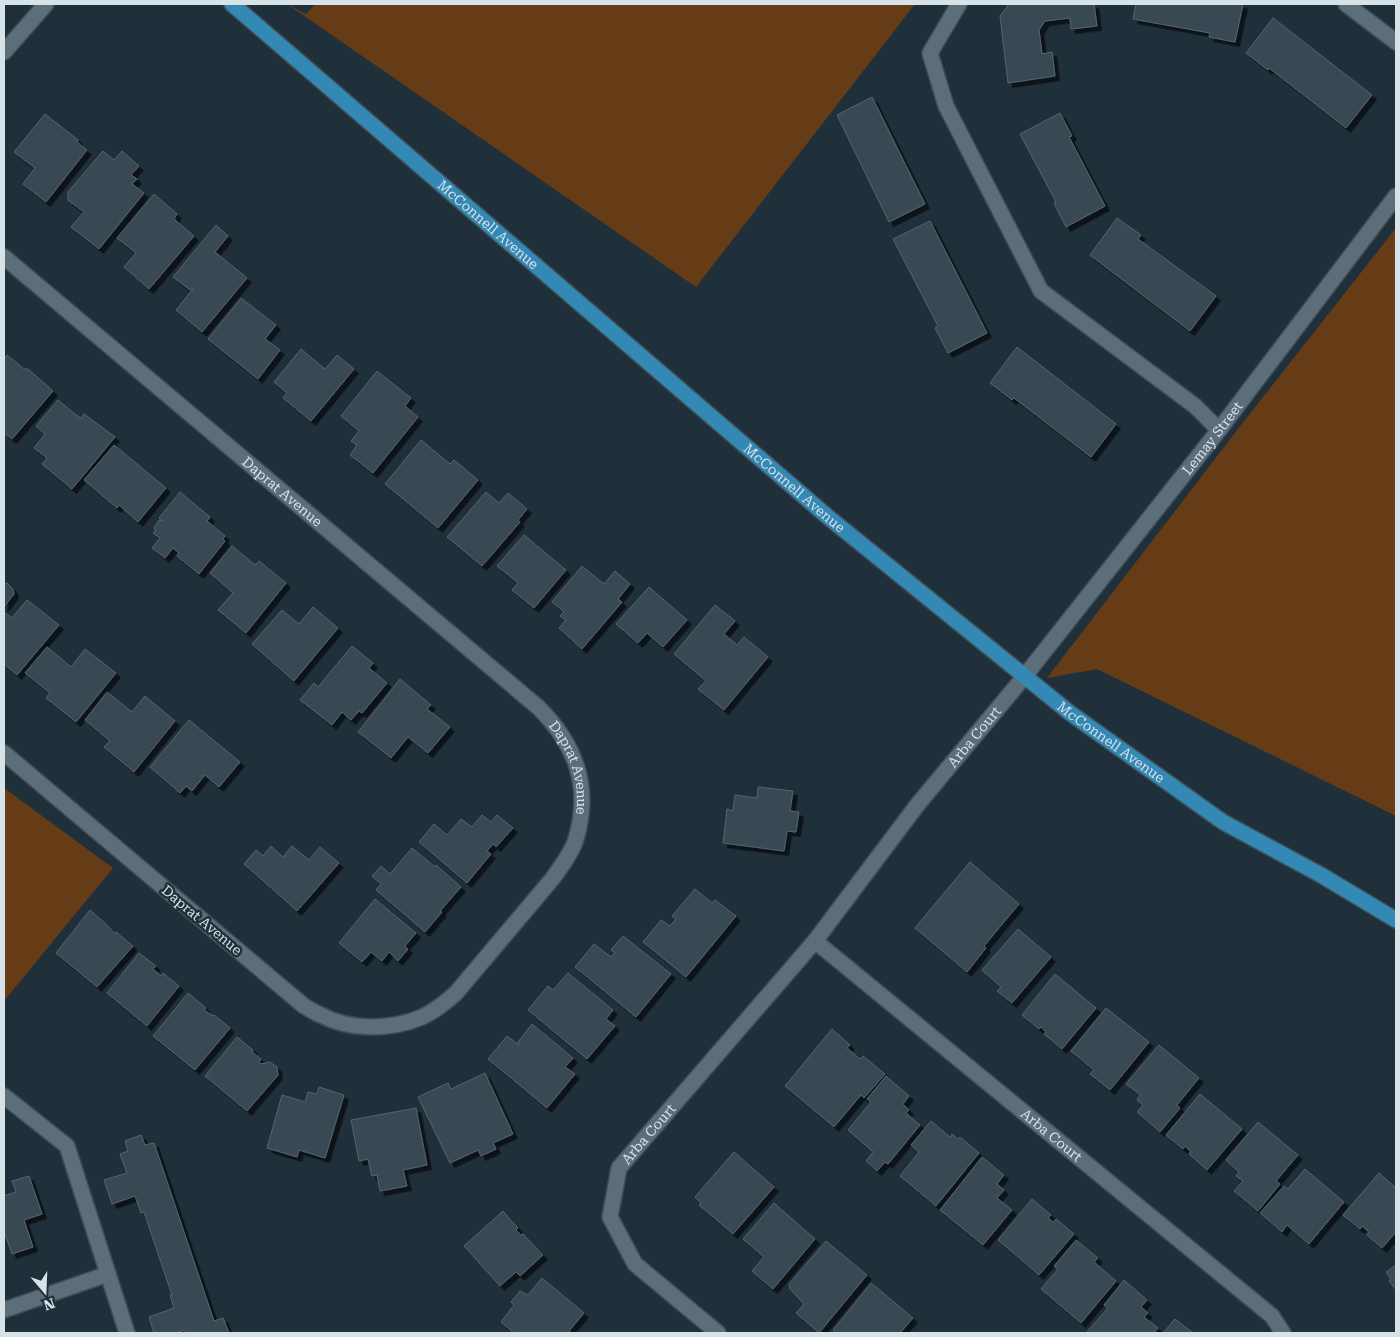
<svg xmlns="http://www.w3.org/2000/svg" width="1400" height="1337" font-family="'Roboto Serif',serif">
	<style>
		.green { fill: #653c16 }
		.building { fill: #374853; stroke: #546571; filter: url(#shadow) }
		.lines { fill: none; stroke-linecap: round; stroke-linejoin: round }
		.minor-casing { stroke: #3e4d55; stroke-width: 18 }
		.major-casing { stroke: #3e4d55; stroke-width: 18 }
		.minor { stroke: #5c6e7a; stroke-width: 15 }
		.major { stroke: #3388b4; stroke-width: 15 }
		.labels { text-anchor: middle; stroke-width: 5; stroke-linejoin: round; paint-order: stroke }
		.street-label { font-size: 14px; fill: #d8e2e9; stroke: #20303b }
	</style>
	<defs>
		<filter id="shadow"><feDropShadow dx="4.5" dy="4.5" stdDeviation="0" flood-color="#0009"/></filter>
	</defs>
	<rect width="100%" height="100%" fill="#20303b"/>
	<!-- green -->
	<path class="green" d="M287,4L306,14L315,4H915L696,287Z
		M1396,228V816L1097,669L1047,678L1241,425Z
		M4,788L113,868L4,1001Z"/>
	<!-- building -->
	<path class="building" d="M1009,4H1094L1097,26L1071,29L1070,18L1045,21L1039,30L1042,54L1052,52L1055,76L1008,83L1000,16Z
		M1136,4H1243L1235,42L1209,37L1210,33L1133,19Z
		M1273,18L1372,95L1346,128L1269,68L1268,70L1246,53Z
		M872,97L925,204L889,222L837,115Z
		M1060,113L1072,136L1069,137L1105,206L1066,227L1054,203L1056,202L1020,134Z
		M45,114L78,140L77,142L87,150L46,202L23,184L35,168L14,152Z
		M103,151L114,160L122,151L139,166L131,175L137,179L132,184L144,193L99,249L71,227L84,212L68,200V192Z
		M154,194L177,214L174,219L194,236L149,289L124,267L136,253L117,238Z
		M1117,218L1141,235L1138,239L1216,296L1190,331L1090,255Z
		M930,221L987,333L948,353L935,328L938,326L893,239Z
		M216,225L228,236L215,252L247,278L202,332L176,310L193,289L190,290L173,277Z
		M241,298L276,325L265,339L280,350L258,379L208,339Z
		M1017,347L1116,424L1091,457L1014,398L1012,400L990,383Z
		M301,349L325,369L337,355L354,369L311,421L283,398L287,393L274,382Z
		M7,355L24,369H28L53,391L12,439L4,433V360Z
		M377,371L411,398L405,406L418,417L373,473L350,455L357,445L351,441L359,431L341,416Z
		M58,400L75,414L81,418L84,414L115,437L72,489L42,464L47,458L34,448L45,434L36,426Z
		M421,440L450,464L454,460L478,480L438,528L385,484Z
		M114,445L166,488L138,522L119,505L117,508L84,480Z
		M180,492L210,517L207,521L225,536L223,539L225,541L199,574L177,556L179,553L173,548L165,558L152,548L160,538L153,533L156,530L154,528L159,520L163,521L159,518Z
		M486,492L499,503L508,493L527,509L518,520L520,522L482,566L447,537Z
		M524,535L566,570L534,608L512,590L518,583L497,566Z
		M232,546L255,565L259,561L286,583L246,633L218,610L233,593L210,573Z
		M582,566L604,584L615,571L630,584L618,599L622,602L582,649L559,628L566,620L560,616L564,612L552,602Z
		M7,583L13,589L14,594L4,607V584Z
		M649,587L687,620L663,647L647,633L638,643L616,624Z
		M27,600L59,625L17,675L4,664V612L12,618Z
		M715,605L735,621L724,634L737,645L744,637L768,657L724,710L698,689L706,681L674,654Z
		M313,607L338,628L294,681L252,644L282,610L299,624Z
		M352,646L373,663L369,668L387,683L362,713L359,711L351,720L342,712L332,725L300,700L314,683L318,687Z
		M47,647L71,667L85,649L116,673L76,722L46,698L50,693L25,673Z
		M400,679L431,705L427,709L450,727L428,753L408,737L391,758L358,732Z
		M107,692L132,712L145,696L175,721L134,772L104,747L110,741L85,720Z
		M189,720L240,762L219,787L205,775L192,791L186,786L180,793L150,767Z
		M758,787L793,791L790,811L799,812L796,832L787,831L784,851L723,843L727,809L733,811L735,795L757,798Z
		M482,815L491,822L497,815L513,828L496,847L493,844L487,851L491,854L467,883L419,842L434,824L447,835L461,819L472,827Z
		M271,846L283,857L292,846L309,860L320,847L339,863L297,911L244,864L256,850L263,856Z
		M412,848L435,867L436,865L461,887L440,911L442,912L425,932L376,890L381,884L372,876L381,866L390,874Z
		M970,862L1019,904L984,946L986,948L967,972L915,928Z
		M695,889L712,903L715,900L736,916L686,977L643,942L661,920L670,926L676,919L672,916Z
		M375,899L416,933L405,946L408,949L398,961L389,952L382,961L371,952L362,962L339,943Z
		M90,910L107,925L115,934L116,932L133,946L97,987L56,953Z
		M1018,929L1051,957L1012,1003L997,991L1001,987L982,970Z
		M623,936L671,974L636,1017L575,967L594,944L611,957L615,953L611,950Z
		M139,953L156,966L153,969L161,976L163,973L179,986L147,1026L107,993Z
		M568,973L613,1010L606,1019L615,1026L587,1059L528,1010L548,986L553,990Z
		M1055,974L1096,1008L1062,1049L1044,1034L1046,1032L1041,1027L1039,1029L1022,1015Z
		M188,993L206,1008L204,1010L213,1016L214,1015L230,1028L195,1070L153,1036Z
		M1106,1008L1149,1042L1110,1090L1090,1074L1094,1070L1071,1051Z
		M532,1024L573,1058L565,1067L575,1074L547,1108L488,1059L507,1036L519,1045L518,1042Z
		M832,1029L850,1045L847,1048L860,1059L863,1056L885,1074L864,1098L861,1095L834,1127L785,1086Z
		M237,1037L253,1050L252,1052L261,1059L259,1062L261,1064L270,1062L277,1067L278,1075L247,1111L205,1076Z
		M1159,1045L1199,1078L1177,1105L1180,1108L1160,1132L1137,1112L1143,1105L1137,1100L1140,1095L1126,1084Z
		M485,1073L513,1134L493,1143L496,1149L481,1156L478,1150L450,1163L418,1097L448,1083L451,1089Z
		M886,1076L909,1096L903,1104L909,1110L906,1113L920,1125L888,1164L885,1162L877,1171L866,1161L873,1152L848,1130L871,1102L867,1099Z
		M319,1087L344,1095L325,1158L299,1150L297,1157L267,1148L282,1095L305,1102L308,1092L317,1094Z
		M1200,1094L1242,1129L1207,1170L1189,1154L1191,1152L1185,1146L1183,1149L1166,1135Z
		M416,1108L427,1165L403,1170L407,1186L380,1191L377,1175L372,1176L368,1159L359,1161L351,1120Z
		M931,1121L950,1137L952,1134L958,1139L960,1137L979,1153L936,1206L900,1176L919,1152L911,1145Z
		M1258,1122L1298,1155L1276,1181L1280,1184L1258,1211L1234,1191L1243,1181L1236,1176L1239,1172L1226,1160Z
		M141,1135L145,1145L154,1143L214,1321L223,1318L229,1333H186L185,1330L175,1333H154L149,1317L174,1308L170,1295H172L144,1212L141,1213L135,1196L112,1204L104,1180L127,1173L120,1154L128,1151L125,1141Z
		M734,1152L774,1187L733,1234L699,1205L701,1203L695,1197Z
		M982,1157L1004,1175L997,1184L1004,1190L997,1198L1012,1210L983,1245L940,1210Z
		M1305,1169L1344,1202L1309,1244L1287,1225L1282,1232L1260,1213L1284,1186L1288,1189Z
		M1379,1173L1396,1188V1232L1382,1248L1367,1235L1369,1232L1362,1226L1360,1229L1343,1215Z
		M29,1176L42,1214L24,1220L33,1247L12,1254L4,1231V1196L16,1192L12,1181Z
		M1032,1199L1051,1215L1048,1218L1053,1222L1056,1219L1074,1234L1039,1275L998,1240Z
		M774,1203L815,1239L773,1289L752,1271L764,1257L743,1239Z
		M503,1211L518,1228L516,1230L521,1235L523,1234L543,1255L520,1276L516,1272L500,1286L464,1246Z
		M1076,1240L1098,1258L1094,1262L1116,1281L1081,1323L1041,1289L1058,1269L1054,1266Z
		M826,1241L867,1275L819,1333L796,1313L804,1304L790,1289L789,1284Z
		M1396,1265V1290L1389,1281L1391,1279L1386,1272Z
		M542,1278L584,1313L569,1331L572,1333H514L501,1322L514,1305L511,1302L520,1291L528,1295Z
		M1124,1280L1147,1300L1141,1307L1148,1313L1144,1317L1158,1328L1154,1333H1086L1108,1308L1104,1305Z
		M871,1283L913,1318L900,1333H837L833,1330Z
		M1175,1319L1193,1333H1163Z"/>
	<g class="lines">
		<defs>
			<g id="minor">
				<path d="M959,4L930,53L946,106L1041,291L1195,406L1219,430"/>
				<path d="M1346,4L1396,42"/>
				<path d="M4,52L46,4"/>
				<path id="s1" d="M4,257L539,708C577,746 592,789 575,842C570,855 561,867 553,878L456,993C446,1002 435,1011 422,1017C391,1030 351,1031 321,1015C315,1013 310,1009 304,1006L4,753"/>
				<path id="s2" d="M815,941L1272,1316L1283,1333"/>
				<path d="M4,1096L67,1146L127,1333"/>
				<path d="M4,1310L108,1274"/>
				<path id="s3" d="M718,1333L635,1264L610,1217L619,1168L815,941L918,804L1024,677L1219,430L1396,196"/>
			</g>
			<g id="major">
				<path id="s4" d="M232,4L828,517L1070,713L1223,822L1321,875L1396,920"/>
			</g>
		</defs>
		<!-- minor casing -->
		<use href="#minor" class="minor-casing"/>
		<!-- major casing -->
		<use href="#major" class="major-casing"/>
		<!-- minor -->
		<use href="#minor" class="minor"/>
		<!-- major -->
		<use href="#major" class="major"/>
	</g>
	<g class="labels">
		<!-- street labels -->
		<g class="street-label">
			<text dy="5" stroke="none"><textPath href="#s4" startOffset="338">McConnell Avenue</textPath></text>
			<text dy="5" stroke="none"><textPath href="#s3" startOffset="1152">Lemay Street</textPath></text>
			<text dy="5" stroke="none"><textPath href="#s4" startOffset="742">McConnell Avenue</textPath></text>
			<text dy="5" stroke="none"><textPath href="#s1" startOffset="364">Daprat Avenue</textPath></text>
			<text dy="5" stroke="none"><textPath href="#s3" startOffset="770">Arba Court</textPath></text>
			<text dy="5" stroke="none"><textPath href="#s4" startOffset="1148">McConnell Avenue</textPath></text>
			<text dy="5" stroke="none"><textPath href="#s1" startOffset="769">Daprat Avenue</textPath></text>
			<text transform="translate(202 920) rotate(40)" y="5">Daprat Avenue</text>
			<text dy="5" stroke="none"><textPath href="#s3" startOffset="256">Arba Court</textPath></text>
			<text dy="5" stroke="none"><textPath href="#s2" startOffset="306">Arba Court</textPath></text>
		</g>
	</g>
	<!-- border -->
	<rect width="1400" height="1337" fill="none" stroke="#d8e2e9" stroke-width="10"/>
	<!-- north arrow -->
	<g transform="translate(45 1292) rotate(161)" stroke="#20303b" stroke-width="4" paint-order="stroke">
	<path d="M0-4L9 19L0 12L-9 19Z" fill="#d8e2e9"/>
	<text y="-8" font-size="14" font-weight="bold" text-anchor="middle" fill="#d8e2e9">N</text>
	</g>
</svg>
